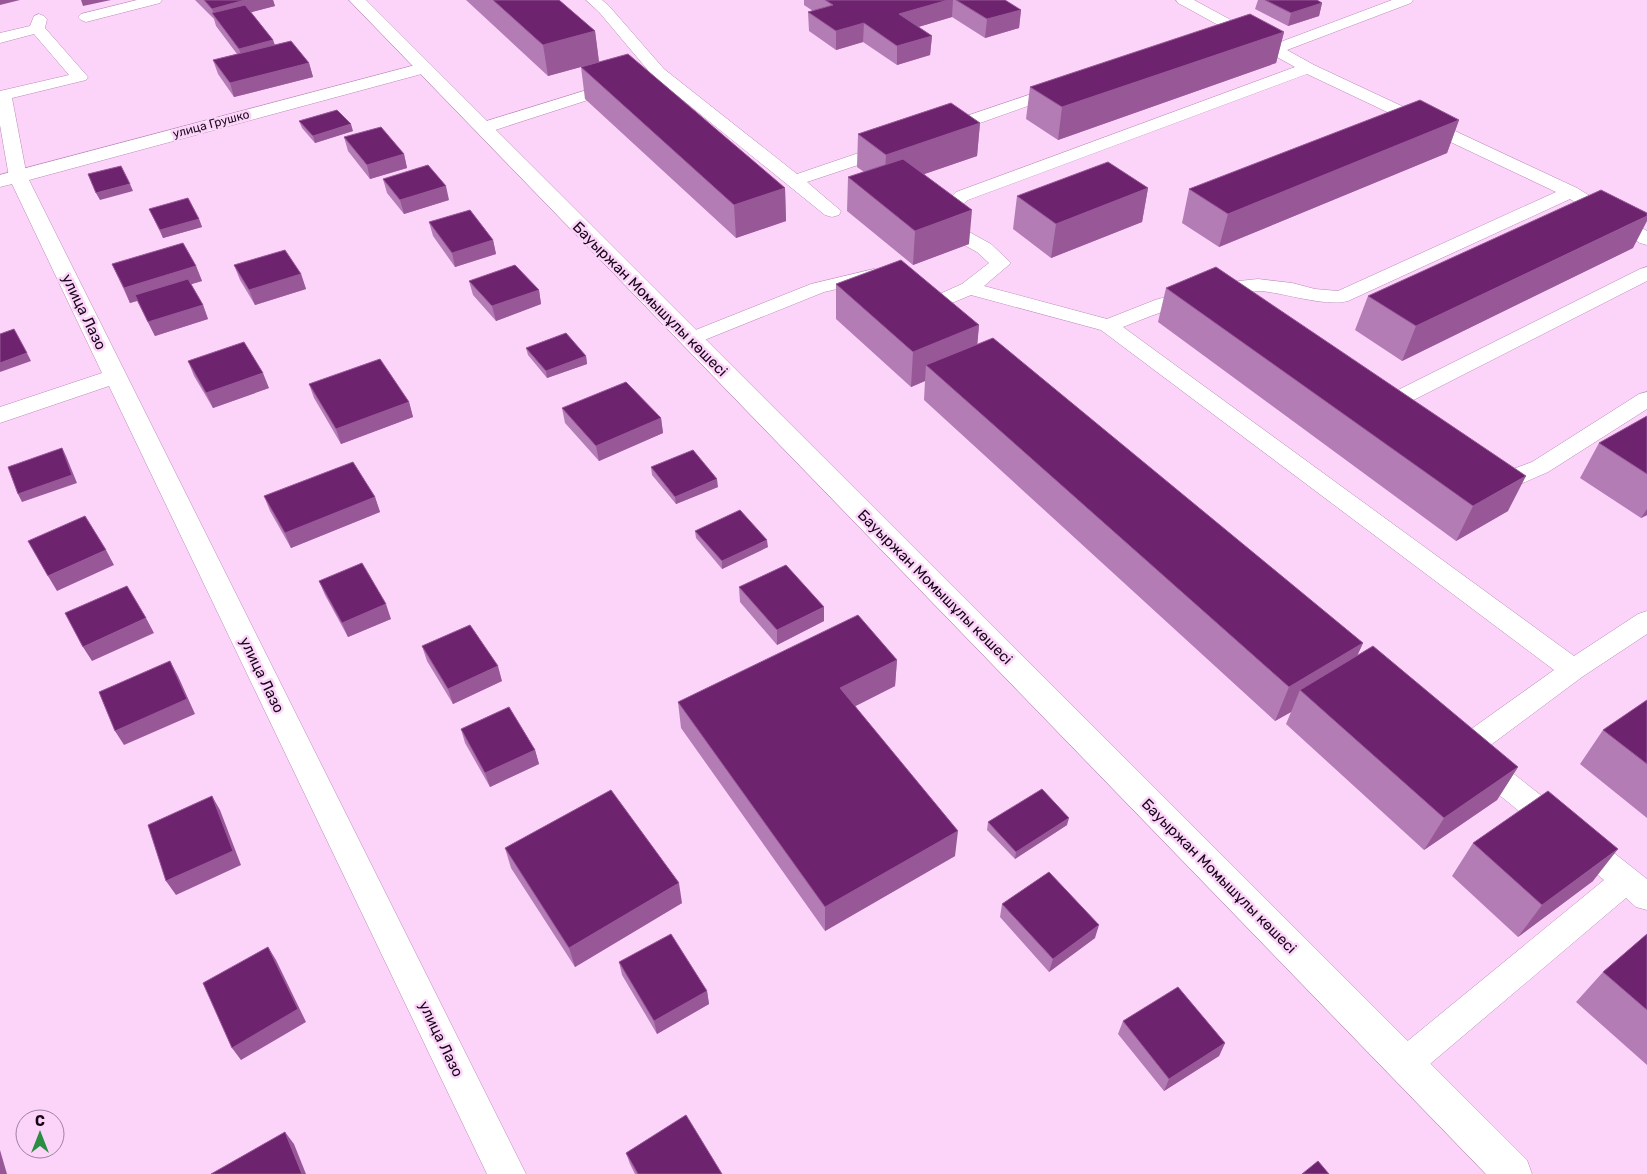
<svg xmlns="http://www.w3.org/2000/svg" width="1647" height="1174" font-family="Rubik,sans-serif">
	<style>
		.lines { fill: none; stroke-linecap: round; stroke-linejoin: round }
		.service-casing { stroke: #b98ab7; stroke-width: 1 }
		.minor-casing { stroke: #b98ab7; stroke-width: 1 }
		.tertiary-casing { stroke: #b98ab7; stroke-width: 1 }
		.service { fill: #fff; fill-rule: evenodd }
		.minor { fill: #fff; fill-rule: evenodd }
		.tertiary { fill: #fff; fill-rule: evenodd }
		.wall { fill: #b47cb4 }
		.shaded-wall { fill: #985898 }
		.building { fill: #6d236e; stroke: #985898 }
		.labels { text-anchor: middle; stroke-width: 5; stroke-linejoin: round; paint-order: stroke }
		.far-street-label { font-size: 12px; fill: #170717; stroke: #fcd4fa }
		.street-label { font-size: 15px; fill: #170717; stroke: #fcd4fa }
	</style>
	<rect width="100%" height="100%" fill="#fcd4fa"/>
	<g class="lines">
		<defs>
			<path id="service" d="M137,0H162L160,3L86,22L81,20L78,17L81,14Z
				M586,0H602L609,6L664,69L797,174L882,145L888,144L894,145L897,149L894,153L807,182L841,211L839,215L832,217L825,215L652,75L599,12Z
				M1176,0H1194L1275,44L1392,0H1413L1411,3L1287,50L1314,65L1577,188L1647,231V245L1640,243L1570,199L1348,301C1324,307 1286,293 1260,291C1253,291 1245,292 1237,293C1197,298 1160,312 1123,327L1574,656L1638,614L1647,611V634L1582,677L1480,753L1491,756L1647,879V910L1636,907L1626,898L1417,1075L1405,1080L1393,1075L1388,1064L1393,1053L1604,880L1471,772L1467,764L1469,759L1463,761L1453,758L1449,750L1453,742L1554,670L1101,330L971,295L940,308L933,310L926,308L923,304L926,300L962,284L989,263L977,252L944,234L942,230L938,210L956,192L1295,67L1178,3ZM1307,74L1556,192L1338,291L1315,289L1292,283L1258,279L1211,284L1155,300L1107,319L984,286L1011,263L991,244L960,227L956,211L968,200Z
				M39,14L44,16L47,19L45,28L88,77L86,80L12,98L27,177L24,181L18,182L12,181L9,177L0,125V91L69,75L34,34L0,43V33L30,26L34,16Z
				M616,81L622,83L624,86L622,89L489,132L483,133L477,132L474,128L477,124Z
				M1061,84L1067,86L1069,89L1067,92L949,134L943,135L937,134L934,130L937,126Z
				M1647,267V281L1388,413L1380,415L1372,413L1369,408L1372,403L1640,269Z
				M874,269L881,271L884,275L881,279L824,292L697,343L690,345L683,343L680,339L683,335L811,284Z
				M1647,392V409L1548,472L1511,488L1503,490L1495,488L1485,481L1481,475L1485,469L1493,467L1505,472L1532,462L1639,394Z"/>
			<path id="minor" d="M423,63L429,64L432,68L429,72L29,180L526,1174H487L109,386L0,423V407L102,373L12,184L0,187V175Z"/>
			<path id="tertiary" d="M349,0H366L1527,1160L1532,1174H1486Z"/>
		</defs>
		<!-- service casing -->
		<use href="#service" class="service-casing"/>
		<!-- minor casing -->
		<use href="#minor" class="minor-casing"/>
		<!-- tertiary casing -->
		<use href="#tertiary" class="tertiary-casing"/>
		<!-- service -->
		<use href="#service" class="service"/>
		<!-- minor -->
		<use href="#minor" class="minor"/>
		<!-- tertiary -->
		<use href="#tertiary" class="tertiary"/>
	</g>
	<!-- wall -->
	<path class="wall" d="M195,0H273L275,6L251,12L273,40L275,45L309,63L313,77L234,97L218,74L213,60L237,54L216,26L214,19Z
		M466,0H559L595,31L599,62L548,76Z
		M804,0H1007H1005L1021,10L1019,28L985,38L952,17L918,27L932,36L930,55L897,65L863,42L836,50L809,31L808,12L813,11L804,5Z
		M1258,0H1317L1322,3L1319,16L1288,26L1255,9Z
		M1284,32L1276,63L1058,140L1026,119L1030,87Z
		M581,67L785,188L786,221L736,238L585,99Z
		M1459,120L1447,153L1219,247L1182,223L1189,189Z
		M299,121L353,131L315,143L302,128Z
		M980,123L977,156L924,174L969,244L913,265L847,211L848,177L864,172L857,167L858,134Z
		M344,137L404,154L407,168L370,179L348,151Z
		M383,179L449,200L404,214L387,193Z
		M1148,188L1142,222L1051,258L1013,229L1017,196Z
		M149,209L199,219L202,227L163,238Z
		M429,222L493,240L496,254L455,267L433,236Z
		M1633,248L1402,361L1355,330L1368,296Z
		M112,264L196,266L202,281L191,284L203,305L208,319L155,336L137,301L130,303Z
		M234,265L301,274L306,289L255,305L240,280Z
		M469,281L539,290L541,304L496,321L473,295Z
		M836,284L979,325L977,344L1363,643L1357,656L1518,767L1497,800L1424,850L1286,724L1291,712L1275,721L924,400L925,381L911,387L836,319Z
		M1166,288L1508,511L1456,541L1158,322Z
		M526,348L586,356L587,364L547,378L528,355Z
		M188,361L269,388L213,408L194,376Z
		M309,384L409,402L413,417L341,444L314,398Z
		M562,408L661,418L663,433L599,461L565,423Z
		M1647,416V515L1641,518L1580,478L1599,443Z
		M651,467L718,487L676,504L652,475Z
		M264,496L375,497L380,512L291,548L270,511Z
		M695,531L768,547L722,569L696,538Z
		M319,581L391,619L348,637L325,595Z
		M739,587L824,621L777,645L740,602Z
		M422,646L502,681L453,704L427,661Z
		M897,660L895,686L855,706L955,856L825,931L681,728L678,702Z
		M1647,700V818L1580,764L1603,730Z
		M461,729L535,750L539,764L490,787L465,743Z
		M988,822L1067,825L1015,859L987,830Z
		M1473,843L1593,881L1518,937L1452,876Z
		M505,848L682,903L575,967L511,868Z
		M1002,904L1095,938L1049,972L1000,917Z
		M1647,934V1065L1576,1002L1603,972Z
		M619,962L707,991L709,1004L657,1034L622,975Z
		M1123,1021L1225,1043L1219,1056L1164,1091L1118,1034Z
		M626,1153L722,1174H635L630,1164Z"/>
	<!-- shaded-wall -->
	<path class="shaded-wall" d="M0,0H20L0,5Z
		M81,0H111L83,6Z
		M245,0H273L275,6L218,21L215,17L212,9Z
		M948,0H953L952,17L898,33L899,14Z
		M1322,3L1319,16L1288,26L1291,13Z
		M1021,10L1019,28L985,38L987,19Z
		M864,23L863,42L836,50V31Z
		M595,31L599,62L548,76L543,45Z
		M1284,32L1276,63L1058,140L1062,107Z
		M932,36L930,55L897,65V46Z
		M273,40L277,53L243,62L239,49Z
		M309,63L313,77L234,97L230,83Z
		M1459,120L1447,153L1219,247L1228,214Z
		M980,123L977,156L884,188L886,155Z
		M351,124L353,131L315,143L313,136Z
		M404,154L407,168L370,179L367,165Z
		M130,184L133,191L100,200L96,193Z
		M446,186L449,200L404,214L400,200Z
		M785,188L786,221L736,238L734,205Z
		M1148,188L1142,222L1051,258L1056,224Z
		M972,210L969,244L913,265L915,231Z
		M1647,216V221L1633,248L1402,361L1416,326Z
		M199,219L202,227L163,238L160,230Z
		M493,240L496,254L455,267L452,253Z
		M196,266L202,281L130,303L124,288Z
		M301,274L306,289L255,305L249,290Z
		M539,290L541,304L496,321L492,306Z
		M203,305L208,319L155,336L148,322Z
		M979,325L976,360L926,365L925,381L911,387L913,352Z
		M27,353L31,361L0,372V363Z
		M586,356L587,364L547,378L546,371Z
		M263,373L269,388L213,408L206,393Z
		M409,402L413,417L341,444L336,429Z
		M661,418L663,433L599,461L596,446Z
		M62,448L66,456L77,483L22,502L18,494Z
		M1526,476L1508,511L1456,541L1473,506Z
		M717,479L718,487L676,504L675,497Z
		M375,497L380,512L291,548L285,533Z
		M1647,509V515L1641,518Z
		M767,540L768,547L722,569V561Z
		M106,550L114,565L57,591L48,576Z
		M386,604L391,619L348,637L342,623Z
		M824,607V621L777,645V630Z
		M146,618L154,633L92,661L83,647Z
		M1363,643L1347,678L1300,690L1291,712L1275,721L1289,687Z
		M897,660L895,686L840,714V688Z
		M170,661L178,676L195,714L124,745L115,731Z
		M498,666L502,681L453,704L448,689Z
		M535,750L539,764L490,787L485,773Z
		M1518,767L1497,800L1424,850L1444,818Z
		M212,796L220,810L241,865L176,895L166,881Z
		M1069,818L1067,825L1015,859L1016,852Z
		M958,831L955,856L825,931V907Z
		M1618,849L1593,881L1518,937L1542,905Z
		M679,883L682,903L575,967L569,948Z
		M1099,925L1095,938L1049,972L1053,959Z
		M268,947L276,960L306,1022L241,1060L232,1048Z
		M707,991L709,1004L657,1034L654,1021Z
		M1225,1043L1219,1056L1164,1091L1169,1079Z
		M285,1132L294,1144L306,1174H302Z
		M0,1150L7,1174H0Z"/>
	<!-- building -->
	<path class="building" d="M204,0H245L212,9Z
		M493,0H559L595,31L543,45Z
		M825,0H948L899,14L932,36L897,46L864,23L836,31L808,12L833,5Z
		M956,0H1005L1021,10L987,19Z
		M1265,0H1317L1322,3L1291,13Z
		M245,5L273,40L239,49L212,13Z
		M1250,14L1284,32L1062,107L1030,87Z
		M291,41L309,63L230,83L213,60Z
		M628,54L785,188L734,205L581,67Z
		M1420,100L1459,120L1228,214L1189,189Z
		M951,103L980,123L886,155L858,134Z
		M337,110L351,124L313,136L299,121Z
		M381,127L404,154L367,165L344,137Z
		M903,159L972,210L915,231L848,177Z
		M1108,162L1148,188L1056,224L1017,196Z
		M428,165L446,186L400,200L383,179Z
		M121,166L130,184L96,193L88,174Z
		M1601,190L1647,213V216L1416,326L1368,296Z
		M188,198L199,219L160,230L149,209Z
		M470,210L493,240L452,253L429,222Z
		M183,243L196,266L124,288L112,264Z
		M285,250L301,274L249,290L234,265Z
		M901,260L979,325L913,352L836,284Z
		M515,265L539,290L492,306L469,281Z
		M1216,267L1526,476L1473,506L1166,288Z
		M188,279L203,305L148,322L135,295Z
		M14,329L27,353L0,363V334Z
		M566,333L586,356L546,371L526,348Z
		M993,338L1363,643L1289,687L926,365Z
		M244,342L263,373L206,393L188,361Z
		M380,359L409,402L336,429L309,384Z
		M626,382L661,418L596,446L562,408Z
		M1647,416V474L1599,443Z
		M62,448L72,475L18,494L8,467Z
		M693,450L717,479L675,497L651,467Z
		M353,462L375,497L285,533L264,496Z
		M740,510L767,540L722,561L695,531Z
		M85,516L106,550L48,576L28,541Z
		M362,563L386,604L342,623L319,581Z
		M786,565L824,607L777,630L739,587Z
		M127,586L146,618L83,647L65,613Z
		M858,615L897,660L840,688L958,831L825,907L678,702Z
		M470,625L498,666L448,689L422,646Z
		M1373,646L1518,767L1444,818L1300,690Z
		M170,661L187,699L115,731L99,692Z
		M1647,700V764L1603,730Z
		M509,707L535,750L485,773L461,729Z
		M1042,789L1069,818L1016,852L988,822Z
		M611,790L679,883L569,948L505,848Z
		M1548,791L1618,849L1542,905L1473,843Z
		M212,796L233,851L166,881L148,825Z
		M1049,872L1099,925L1053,959L1002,904Z
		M671,934L707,991L654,1021L619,962Z
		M1647,934V1010L1603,972Z
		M268,947L298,1009L232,1048L203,983Z
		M1178,987L1225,1043L1169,1079L1123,1021Z
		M686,1115L722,1174H638L626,1153Z
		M285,1132L302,1174H211Z
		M1318,1161L1329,1174H1302Z"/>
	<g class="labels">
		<!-- far-street labels -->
		<g class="far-street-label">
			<text transform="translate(211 124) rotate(-15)" y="4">улица Грушко</text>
		</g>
		<!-- street labels -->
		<g class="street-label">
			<text transform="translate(650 299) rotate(45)" y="5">Бауыржан Момышұлы көшесі</text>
			<text transform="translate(84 312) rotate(64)" y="5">улица Лазо</text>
			<text transform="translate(935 587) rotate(45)" y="5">Бауыржан Момышұлы көшесі</text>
			<text transform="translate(262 675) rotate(64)" y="5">улица Лазо</text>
			<text transform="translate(1219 876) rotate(45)" y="5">Бауыржан Момышұлы көшесі</text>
			<text transform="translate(441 1039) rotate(64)" y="5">улица Лазо</text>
		</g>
	</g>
	<!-- north arrow -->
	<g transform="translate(40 1134)"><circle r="24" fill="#fcd4fa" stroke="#a0829f"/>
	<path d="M0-4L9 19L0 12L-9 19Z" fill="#2a8d41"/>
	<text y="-8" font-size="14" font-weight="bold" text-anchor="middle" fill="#170717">С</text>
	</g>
</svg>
